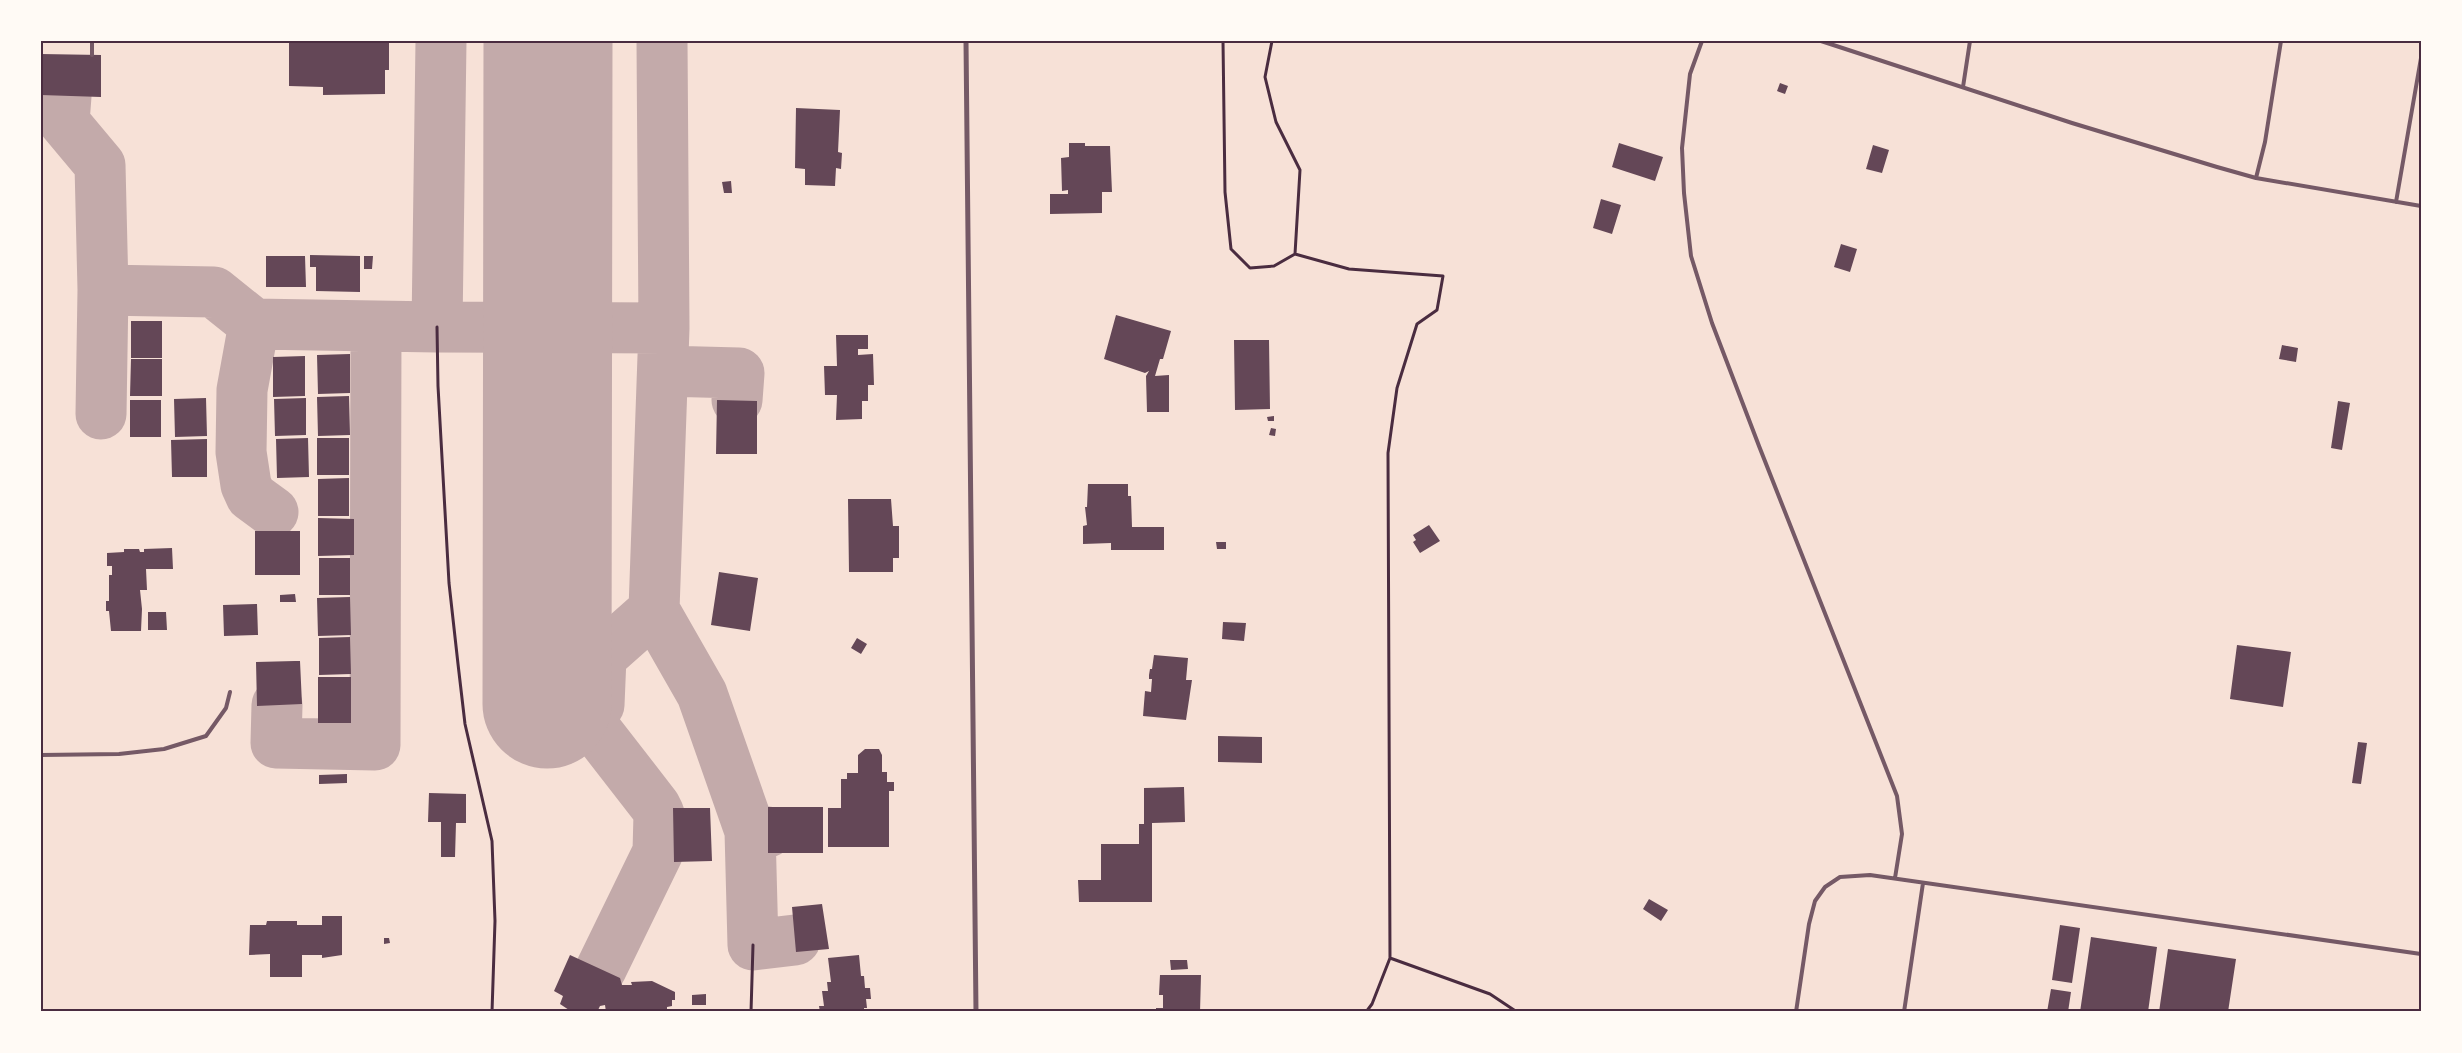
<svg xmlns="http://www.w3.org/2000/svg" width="2462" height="1053" font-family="'Varela Round',sans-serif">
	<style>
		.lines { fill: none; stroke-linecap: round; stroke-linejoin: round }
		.taxiway { stroke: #c3aaaa; stroke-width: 51 }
		.runway { stroke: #c3aaaa; stroke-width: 129 }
		.building { fill: #644757 }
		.path { stroke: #4a2c40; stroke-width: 3 }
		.service { stroke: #755966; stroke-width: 4 }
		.minor { stroke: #755966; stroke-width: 5 }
		.neatline { fill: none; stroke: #4a2c40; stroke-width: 2 }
	</style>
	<rect width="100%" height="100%" fill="#f7e1d7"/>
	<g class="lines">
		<!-- taxiway -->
		<path class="taxiway" d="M441,41L437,327L664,328
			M66,96L64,122L100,165L103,290L214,292L254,324L437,327
			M254,324L242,390L241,452L246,485L251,496L273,512
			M663,371L739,373L737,400
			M101,414L103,290
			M654,610L702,694L750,831L768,832
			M547,704L599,705L601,657L654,610L664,328L662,41
			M277,705L276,743L375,745L376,326
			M585,705L586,717L655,806L659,814L658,852L601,969
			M750,831L753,945L795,940"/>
		<!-- runway -->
		<path class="runway" d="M547,704L548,41"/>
	</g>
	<!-- building -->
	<path class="building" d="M289,41H389V70H385V94L323,95V87L289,86Z
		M41,54L101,55V97L41,95Z
		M1780,83L1788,86L1785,94L1777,91Z
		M796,108L840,110L838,152L842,153L841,169L836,168L835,186L805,185V169L795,168Z
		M1069,143H1085V146H1110L1112,192H1102V213L1050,214V194H1068V190L1062,191L1061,158L1069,157Z
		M1619,143L1663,157L1655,181L1612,167Z
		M1873,145L1889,150L1882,173L1866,169Z
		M731,181L732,193H724L722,182Z
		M1601,199L1621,205L1612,234L1593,228Z
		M1841,244L1857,249L1850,272L1834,267Z
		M310,255L360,256V292L316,291V267H310Z
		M266,256H305L306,287H266Z
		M364,256H373L372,269H364Z
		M1116,315L1171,331L1163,359H1160L1155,376L1169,375V412H1147L1146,376L1149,371L1145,373L1104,359Z
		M131,321H162V358H131Z
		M836,335H868V349H858V355L873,354L874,385H868V401H862V419L836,420L837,395H825L824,366H837Z
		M1234,340H1269L1270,409L1235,410Z
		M2282,345L2298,348L2296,362L2279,359Z
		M350,354V393L318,394L317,355Z
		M305,356V396L273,397V357Z
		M131,359H162V396H130Z
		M349,396L350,435L318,436L317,397Z
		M206,398L207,436L175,437L174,399Z
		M306,398V435L275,436L274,399Z
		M130,400H161V437H130Z
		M717,400L757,401V454H716Z
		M2338,401L2350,403L2342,450L2331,448Z
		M1274,416V421H1268L1267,417Z
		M1271,428L1276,429L1275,436L1269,435Z
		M308,438L309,477L277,478L276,439Z
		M317,438H349V475H317Z
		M207,439V477H172L171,440Z
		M349,478V516H318V479Z
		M1088,484H1128V496H1131L1132,527H1164V550H1111V543L1083,544V526L1087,525L1085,507H1087Z
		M848,499H891L893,526H899V558H893V572H849Z
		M318,518L354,519V555L318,556Z
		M1429,525L1440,541L1420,553L1413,542L1416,540L1413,535Z
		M255,531H300V575H255Z
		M1216,542H1226V549H1217Z
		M172,548L173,569H146L147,590H140L142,609L141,631H111L109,611H106V601H109V575H112V566H107V553L124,552V549H139L140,552H144V549Z
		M319,558H350V595H319Z
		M719,572L758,578L750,631L711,625Z
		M295,594L296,602H280V595Z
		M350,597L351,635L318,636L317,598Z
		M257,604L258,635L224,636L223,605Z
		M148,612H166L167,630H148Z
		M1223,622L1246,623L1244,641L1222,639Z
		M350,637L351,674L319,675V638Z
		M857,638L867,644L861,654L851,648Z
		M2237,645L2291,652L2283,707L2230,699Z
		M1154,655L1188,658L1186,680H1192L1186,720L1143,716L1145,691L1151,692L1152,679H1149V675L1150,669H1152Z
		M295,661H300L302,704L257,706L256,662Z
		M318,677H351V723H318Z
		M1218,736L1262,737V763L1218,762Z
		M2358,742L2367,743L2361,784L2352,783Z
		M865,749H879L882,755V772H887V782H894V791H889V847H828V808H841V779H847V773H858V755Z
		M347,774V783L319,784V775Z
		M1184,787L1185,822L1152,823V902H1079L1078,880H1101V844H1139V824H1144V788Z
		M429,793L466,794V823H456L455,857H441V822H428Z
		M768,807H823V853H768Z
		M673,808H710L712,861L674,862Z
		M1649,899L1668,910L1661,921L1643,909Z
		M822,904L829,949L796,952L792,907Z
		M322,916H342V955L322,958V955H302V977H270V954L249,955L250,925H266L267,921H297V925H322Z
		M2060,925L2080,928L2072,983L2052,980Z
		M2091,937L2157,947L2148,1012H2080Z
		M384,938H389L390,943L384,944Z
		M2168,949L2236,959L2228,1012H2159Z
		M570,955L620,978L622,985H632L631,982L652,981L675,992V1000H672V1006L667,1007V1012H606L605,1005L600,1006L597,1012H572L560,1004L563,996L554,991Z
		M859,955L861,976H864L865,988H870L871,999H866L867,1008H864V1012H820L819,1006H824L822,991H828L827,982H831L828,958Z
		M1170,960H1187L1188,969L1171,970Z
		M1160,975H1201L1200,1012H1156V1008H1163V995H1159Z
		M2051,989L2071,992L2068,1012H2047Z
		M706,994V1005H692V995Z"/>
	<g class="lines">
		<!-- path -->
		<path class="path" d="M1223,41L1225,192L1231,249L1250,268L1274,266L1295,254L1300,170L1276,122L1265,77L1272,41
			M1295,254L1349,269L1443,276L1437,310L1417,324L1397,388L1388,453L1390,958L1490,994L1517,1012
			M437,327L438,386L449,583L458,664L465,724L492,841L495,921L492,1012
			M751,1012L753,945
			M1366,1012L1372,1004L1390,958"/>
		<!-- service -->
		<path class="service" d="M92,41V55
			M1702,41L1690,74L1682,148L1684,193L1691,256L1712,323L1759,446L1897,796L1902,834L1895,878
			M1821,41L2072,123L2217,167L2256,178L2421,206
			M1963,87L1970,41
			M2256,178L2265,142L2281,41
			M2396,202L2421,58
			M41,755L119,754L164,749L206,736L226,708L230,692
			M1796,1012L1809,924L1815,901L1825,887L1840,877L1870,875L2421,954
			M1904,1012L1923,883"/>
		<!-- minor -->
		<path class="minor" d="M966,41L976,1012"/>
	</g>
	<!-- border -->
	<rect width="2462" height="1053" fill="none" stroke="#fffaf5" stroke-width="85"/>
	<rect x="42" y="42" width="2378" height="968" class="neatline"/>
</svg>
